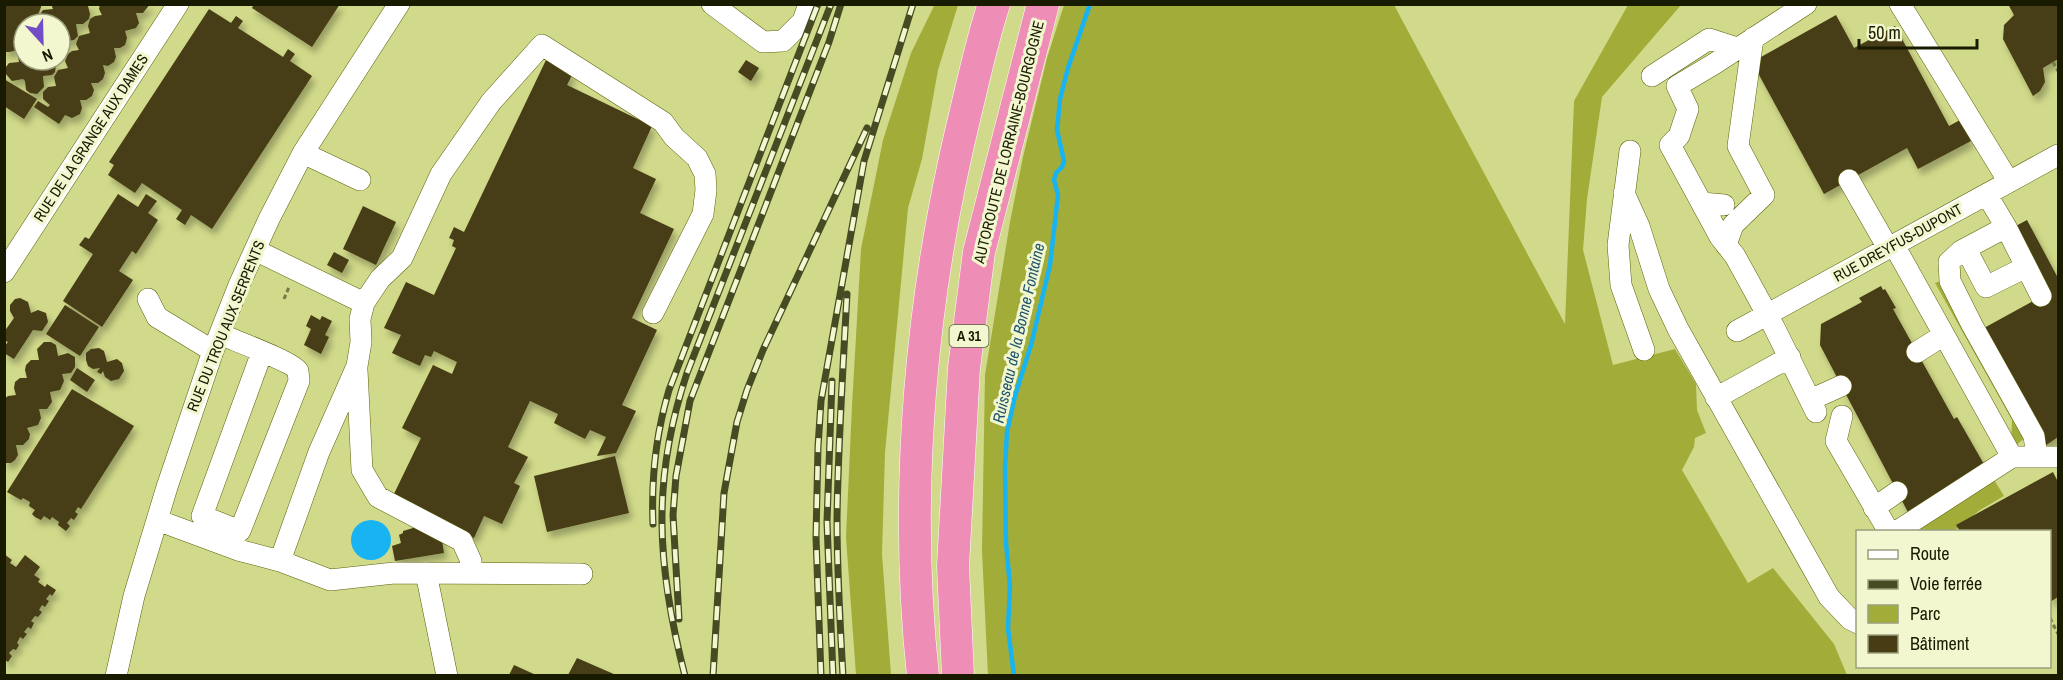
<svg xmlns="http://www.w3.org/2000/svg" width="2063" height="680" font-family="'Archivo Narrow',sans-serif">
	<style>
		.green { fill: #a2ac39 }
		.water { fill: #17b3f3 }
		.lines { fill: none; stroke-linecap: round; stroke-linejoin: round }
		.stream { stroke: #17b3f3; stroke-width: 4.5 }
		.building { fill: #473c14; filter: url(#shadow) }
		.minor-casing { stroke: #5c620a; stroke-width: 22 }
		.highway-casing { stroke: #fff; stroke-width: 33 }
		.path { stroke: #757b45; stroke-width: 3; stroke-dasharray: 4.5 3; stroke-linecap: butt }
		.minor { stroke: #fff; stroke-width: 21 }
		.highway { stroke: #ee8eb6; stroke-width: 32 }
		.rail-casing { stroke: #474b23; stroke-width: 7 }
		.rail { stroke: #f2f7d0; stroke-width: 4.5; stroke-dasharray: 14; stroke-linecap: butt }
		.labels { text-anchor: middle; stroke-width: 6; stroke-linejoin: round; paint-order: stroke }
		.shield { fill: #f2f7d0; stroke: #5a5d3e; stroke-width: 1.5 }
		.shield-label { font-size: 14px; font-weight: bold; fill: #191b00 }
		.street-label { font-size: 15px; fill: #191b00; stroke: #f2f7d0 }
		.water-label { font-size: 16px; font-style: italic; fill: #1e546e; stroke: #f2f7d0 }
	</style>
	<defs>
		<filter id="shadow"><feDropShadow dx="3.5" dy="6" stdDeviation="3" flood-color="#0004"/></filter>
	</defs>
	<rect width="100%" height="100%" fill="#d1da8a"/>
	<!-- green -->
	<path class="green" d="M935,4L958,5L938,70L922,159L908,208L885,453L882,554L891,675H856L846,537L852,406L861,249L883,140L911,53Z
		M1064,5H1394L1565,324L1574,101L1628,5H1681L1602,97L1587,199L1583,250L1613,365L1675,349L1696,384L1697,410L1706,433L1695,438L1694,447L1682,470L1748,583L1773,568L1834,644L1847,675L988,676L982,551L985,375L1010,222L1023,157L1047,58Z
		M1940,281L2027,436L2014,447L2011,446L2012,420L1935,283Z
		M1993,478L2004,496L1980,510L1954,531L1913,532Z"/>
	<!-- water -->
	<path class="water" d="M351 540a20 20 0 1 1 40 0a20 20 0 1 1-40 0Z"/>
	<g class="lines">
		<!-- stream -->
		<path class="stream" d="M1014,676L1008,628L1010,586L1006,543L1005,468L1007,432L1015,396L1031,345L1050,265L1058,195L1054,180L1056,173L1062,167L1064,161L1057,130L1060,99L1068,68L1090,4"/>
	</g>
	<!-- building -->
	<path class="building" d="M4,4H41V7L38,15L28,17L30,24H24V34L16,35L19,40L18,47L14,51L9,52H4Z
		M51,4H98L88,6L90,14L89,19L83,24H76L78,36L74,40L65,41L67,52L60,59V24H40L39,21V16L43,10L53,9Z
		M100,4H150L143,13H136L139,23L136,28L125,31L127,38L125,45L120,48H114L116,57L114,62L108,66L103,65L105,73L103,79L98,83H91L94,90L92,96L86,100H80L82,108L80,114L72,118L65,115L59,124L34,107L38,101L48,107L50,105L43,99V92L48,87L56,86L54,77L58,70L68,68L65,61L68,54L72,51L79,50L76,44L79,36L90,33L88,26L90,19L95,16L102,15L99,9Z
		M254,4H340L312,47L252,8Z
		M2008,4H2058V59L2043,68L2045,82L2040,91L2033,96L2003,39L2004,25L2014,15Z
		M209,9L231,23L236,16L243,21L238,28L283,57L288,49L295,54L290,61L312,76L212,229L191,215L185,225L176,219L182,210L142,183L135,193L108,175L114,165L109,162Z
		M1836,15L1854,48L1895,26L1949,126L1960,120L1971,141L1918,169L1907,148L1824,194L1752,62Z
		M24,44V60H54L56,65L55,72L52,75L43,76L44,87L37,94L30,93L26,90L25,81L23,79L12,81L5,73L6,67L9,63L19,62L17,52L19,47Z
		M546,60L573,73L567,85L652,126L633,168L656,179L640,213L674,229L632,318L657,330L622,405L636,411L616,453L597,456L606,437L590,430L585,439L554,423L558,414L530,401L508,447L528,457L514,483L520,486L502,524L484,516L474,538L392,498L421,438L402,428L433,365L452,374L457,362L434,351L431,357L425,355L420,366L392,353L401,335L384,328L406,282L434,295L456,248L452,246L454,240L449,238L454,227L464,232Z
		M746,60L759,68L751,81L738,72Z
		M4,79L37,99L24,119L4,106Z
		M118,194L138,207L146,194L157,201L148,213L158,220L136,254L132,251L119,271L133,280L102,327L63,301L93,254L79,245L85,237L89,239Z
		M363,206L396,222L376,265L343,249Z
		M2027,220L2058,278V437L2045,446L1984,328L2048,293L2012,228Z
		M334,252L349,260L342,273L327,265Z
		M1881,286L1883,290L1885,289L1896,308L1893,309L1954,419L1957,417L1985,466L1910,516L1820,345L1821,324L1862,302L1859,298Z
		M20,298L28,302L31,313L38,310L46,313L48,322L42,331L33,330L14,359L4,353V347L8,342L4,340V332L14,318L10,311V305L15,299Z
		M65,305L99,327L80,356L46,334Z
		M311,315L320,320L322,316L332,321L325,335L329,337L321,354L304,345L311,329L306,326Z
		M44,342H51L56,345L58,356L68,353L75,357V367L71,373L62,374L64,381L60,390L50,392L52,402L47,409H39L41,418L38,425L27,428L30,434L29,439L23,445H16L18,455L15,460L11,463H4V399L8,396L16,395L14,388L15,382L20,378H27L25,370L26,365L31,360H39L37,349Z
		M99,348L104,351L107,362L117,359L122,363L124,371L119,379L111,381L105,377L103,371L101,374L97,372L100,368L93,369L88,366L86,360V353L91,349Z
		M77,368L95,380L87,392L70,380Z
		M72,389L134,426L81,509L78,507L75,512L78,514L74,520L71,518L67,523L70,526L66,531L58,525L59,522L52,517L50,520L44,516L41,520L35,517L32,514L35,510L29,506L30,502L23,498L21,500L7,492Z
		M615,456L629,513L547,532L534,476Z
		M2053,472L2058,482V597L2050,602L2049,531H1960L1956,525Z
		M423,525L441,534L444,553L395,561L392,546L401,543L399,535L403,533V531Z
		M4,554L12,560L10,563L16,567L25,555L40,567L34,575L40,579L38,582L45,587L47,584L56,590L52,596L50,594L46,599L49,601L45,607L42,605L39,610L42,612L38,617L35,616L31,621L34,623L31,629L28,627L24,632L27,634L23,639L20,637L17,643L19,645L16,650L13,649L9,653L12,656L8,662L4,659Z
		M577,658L616,675H568Z
		M514,665L536,675H509Z"/>
	<g class="lines">
		<defs>
			<path id="minor" d="M712,4L763,42L783,41L803,21L809,4
				M1806,4L1714,64L1677,86L1688,109L1679,136L1670,145L1720,237L1735,256L1774,327L1816,412
				M1900,4L2009,182
				M1652,76L1709,39L1737,48
				M1630,151L1618,245L1621,285L1644,350
				M303,153L360,180
				M1849,180L1888,248
				M1624,193L1639,226L1659,289L1678,329L1829,597L1850,619L1858,623
				M1987,195L2006,227L1961,251L1949,262L1950,281L1972,325L2034,436L2037,457
				M1702,203L1724,205
				M2006,227L2041,296
				M1726,245L1733,225L1764,195L1738,146L1753,38
				M1894,245L2012,457
				M1966,249L1986,287L2026,267
				M255,250L364,303
				M4,272L178,4
				M148,299L157,317L213,351
				M1737,331L2058,155
				M220,334C233,340 293,362 298,371C298,372 299,380 299,381L240,531L202,516L262,352
				M1917,352L1944,335
				M357,370L362,470L378,497L462,541L471,561L469,573
				M1716,398L1790,357
				M1810,400L1841,386
				M1842,416L1836,441L1889,532
				M1874,508L1897,492
				M157,520L238,550L280,561
				M1896,532L2012,457H2058
				M426,573L447,676
				M582,574L394,573L330,580L280,561L319,452L357,366L361,342L360,319L364,303L380,279L402,258L441,174L491,102L542,45L663,122L674,137L697,158L705,174L706,190L703,214L653,313
				M116,676L134,596L167,487L213,351L239,285L269,219L303,153L399,4"/>
			<path id="highway" d="M923,676C903,490 921,295 965,115C974,78 982,40 994,4
				M958,676L953,566L964,368L979,252L1043,4"/>
		</defs>
		<!-- minor casing -->
		<use href="#minor" class="minor-casing"/>
		<!-- highway casing -->
		<use href="#highway" class="highway-casing"/>
		<!-- path -->
		<path class="path" d="M2053,62L2058,71
			M284,299L289,287
			M2050,618L2058,634"/>
		<!-- minor -->
		<use href="#minor" class="minor"/>
		<!-- highway -->
		<use href="#highway" class="highway"/>
		<defs>
			<path id="rail" d="M832,381L827,522L833,676
				M653,524C651,477 656,434 669,390L818,4
				M679,619L673,515L676,476L690,401L829,42L841,4
				M685,676C657,567 651,481 687,373L831,4
				M713,676L724,493L737,422L747,390L763,350L867,128
				M821,676L816,537L818,447L821,401L864,161L913,4
				M843,676C840,623 837,571 837,519C838,444 843,369 847,294"/>
		</defs>
		<!-- rail casing -->
		<use href="#rail" class="rail-casing"/>
		<!-- rail -->
		<use href="#rail" class="rail"/>
	</g>
	<g class="labels">
		<!-- shield labels -->
		<rect class="shield" x="949.5" y="325" width="39" height="22" rx="4.5"/>
		<g class="shield-label">
			<text x="969" y="341">A 31</text>
		</g>
		<!-- street labels -->
		<g class="street-label">
			<text transform="translate(91 138) rotate(-57)" y="5">RUE DE LA GRANGE AUX DAMES</text>
			<text transform="translate(1009 142) rotate(-76)" y="5">AUTOROUTE DE LORRAINE-BOURGOGNE</text>
			<text transform="translate(1898 243) rotate(-29)" y="5">RUE DREYFUS-DUPONT</text>
			<text transform="translate(226 326) rotate(-68)" y="5">RUE DU TROU AUX SERPENTS</text>
		</g>
		<!-- water labels -->
		<g class="water-label">
			<text transform="translate(1018 333) rotate(-77)" y="6">Ruisseau de la Bonne Fontaine</text>
		</g>
	</g>
	<!-- border -->
	<rect width="2063" height="680" fill="none" stroke="#191b00" stroke-width="12"/>
	<!-- legend -->
	<rect x="1856" y="530" width="195" height="138" fill="#f2f7d0" stroke="#9b9f7d" stroke-width="1.5"/>
	<rect x="1868" y="550" width="30" height="9" fill="#ffffff" stroke="#9b9f7d" stroke-width="1.5"/>
	<text x="1910" y="560" font-size="18" fill="#191b00">Route</text>
	<rect x="1868" y="580" width="30" height="9" fill="#474b23" stroke="#9b9f7d" stroke-width="1.5"/>
	<text x="1910" y="590" font-size="18" fill="#191b00">Voie ferrée</text>
	<rect x="1868" y="605" width="30" height="18" fill="#a2ac39" stroke="#9b9f7d" stroke-width="1.5"/>
	<text x="1910" y="620" font-size="18" fill="#191b00">Parc</text>
	<rect x="1868" y="635" width="30" height="18" fill="#473c14" stroke="#9b9f7d" stroke-width="1.5"/>
	<text x="1910" y="650" font-size="18" fill="#191b00">Bâtiment</text>
	<!-- north arrow -->
	<g transform="translate(42 42) rotate(158)"><circle r="28" fill="#f2f7d0" stroke="#9b9f7d" stroke-width="1.5"/>
	<path d="M0-4.5L10 22L0 15L-10 22Z" fill="#734dc6"/>
	<text y="-9" font-size="16" font-weight="bold" text-anchor="middle" fill="#191b00">N</text>
	</g>
	<!-- scale -->
	<path d="M1859 39v9h118v-9" fill="none" stroke="#191b00" stroke-width="3"/>
	<text x="1868" y="39" font-size="18" fill="#191b00" stroke="#f2f7d0" stroke-width="4.5" paint-order="stroke">50 m</text>
</svg>
